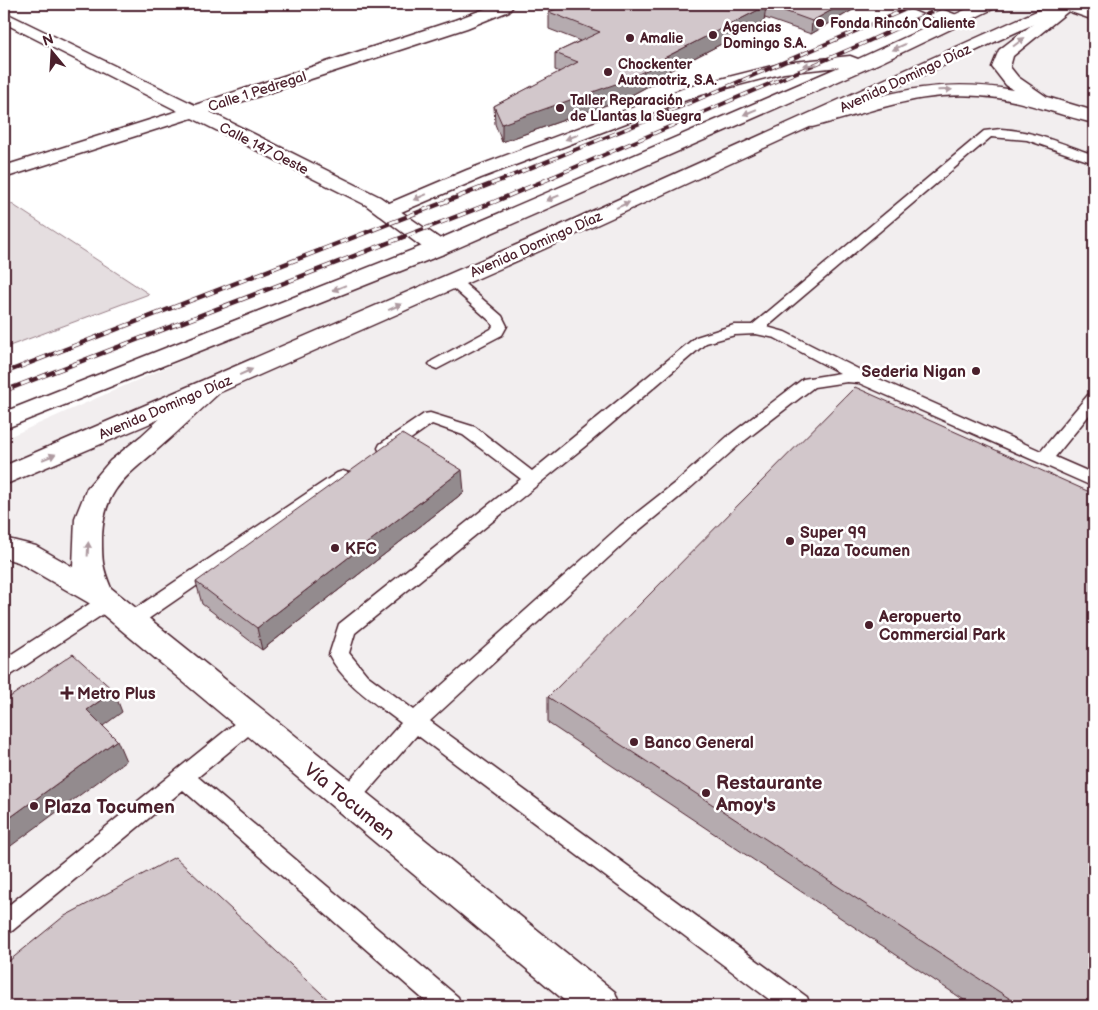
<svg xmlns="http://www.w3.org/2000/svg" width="1098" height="1010" font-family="'Balsamiq Sans',sans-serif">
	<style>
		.built { fill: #f2eeef }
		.green { fill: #e5dee0; stroke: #987e86 }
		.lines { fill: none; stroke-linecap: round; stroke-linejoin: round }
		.lane-casing { stroke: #4a1f2b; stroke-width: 3 }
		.street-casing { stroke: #4a1f2b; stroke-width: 3 }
		.secondary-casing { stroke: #4a1f2b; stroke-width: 3 }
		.primary-casing { stroke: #4a1f2b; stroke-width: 3 }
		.lane { fill: #fff; fill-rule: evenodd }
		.street { fill: #fff; fill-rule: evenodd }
		.secondary { fill: #fff; fill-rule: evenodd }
		.primary { fill: #fff; fill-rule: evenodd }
		.rail-far1-casing { stroke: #4a1f2b; stroke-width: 4 }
		.rail-casing { stroke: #4a1f2b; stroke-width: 4.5 }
		.rail-far1 { stroke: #fff; stroke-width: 2.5; stroke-dasharray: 8; stroke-linecap: butt }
		.rail { stroke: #fff; stroke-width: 3; stroke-dasharray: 9; stroke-linecap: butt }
		.wall { fill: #b5abaf; stroke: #4a1f2b }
		.shaded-wall { fill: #938b8e; stroke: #4a1f2b }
		.building { fill: #d2c7cb; stroke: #4a1f2b }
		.oneway { fill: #ae9aa0 }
		.poi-dot { fill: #4a1f2b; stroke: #fff; stroke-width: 2 }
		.labels { text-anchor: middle; stroke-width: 5; stroke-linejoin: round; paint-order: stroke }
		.far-poi-label { font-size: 14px; font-weight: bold; fill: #4a1f2b; stroke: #fff; text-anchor: start }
		.far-street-label { font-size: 14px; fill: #4a1f2b; stroke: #fff }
		.poi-label { font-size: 16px; font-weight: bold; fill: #4a1f2b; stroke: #fff; text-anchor: start }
		.near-poi-label { font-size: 19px; font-weight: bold; fill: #4a1f2b; stroke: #fff; text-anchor: start }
		.near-street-label { font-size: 19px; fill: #4a1f2b; stroke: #fff }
	</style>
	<rect width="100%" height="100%" fill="#fff"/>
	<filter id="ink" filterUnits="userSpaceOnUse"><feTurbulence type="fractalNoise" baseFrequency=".02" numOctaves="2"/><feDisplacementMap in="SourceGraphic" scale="10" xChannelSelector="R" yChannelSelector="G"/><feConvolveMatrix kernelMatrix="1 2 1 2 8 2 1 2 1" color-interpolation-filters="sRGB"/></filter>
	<g filter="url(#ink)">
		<!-- built -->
		<path class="built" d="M990,4H1094V1006H4V439Z"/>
		<!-- green -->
		<path class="green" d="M4,199L149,294L4,348Z"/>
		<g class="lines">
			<defs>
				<path id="lane" d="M1066,4L1094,14V20L1062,9L1061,7Z
					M1001,129C1034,131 1063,144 1094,155V163L1027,140L991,137L767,327L785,332L870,375L1041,451L1088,395L1094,394V409L1055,457L1094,474V487L859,383L847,382L814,387L739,445L688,490L632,536L430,721L807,997L810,1006H778L417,735L355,806L347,808L339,806L336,799L339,792L401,723C375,703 345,685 329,655L339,624L521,479L463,435L432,424L392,452L386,454L380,452L378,448L380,444L424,414L430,413L475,427L532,471L696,337L734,325H752L984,131ZM756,334L775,338L840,373L803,379L727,437L676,482L620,526L414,710L367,675L349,653L355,633L589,443L706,343L735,335Z
					M453,277L458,278L502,316L507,326L502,335L437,369L432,367L429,364L432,361L491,329L493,326L490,321L448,284L446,281L448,278Z
					M343,471L349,473L352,477L349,481L138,626L131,628L124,626L121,621L124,616L337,473Z
					M107,595L114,597L116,602L114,607L11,675L4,677V659L100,597Z
					M252,712L259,715L262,721L259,727L198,777L458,997L461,1006H431L183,790L12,931L4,934V909L245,715Z"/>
				<path id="street" d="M498,4H515L509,11L467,28L210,112L380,197L446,243L449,248L446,253L438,255L430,253L366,205L192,118L4,178V166L178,111L4,23V12L195,105L455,20Z
					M906,4H928L962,17L964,21L962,25H950L908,7Z
					M209,380L218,382L221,388L218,394C198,412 179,431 159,448C126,477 104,489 102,537C102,561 102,566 111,588L615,992L620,1006H571L89,603L18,562L4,558V538L36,546L73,567L75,518L87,488L110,461L141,436L200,382Z"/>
				<path id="secondary" d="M1059,4H1077L1013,56L1010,67L1018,77L1047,97L1094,111V123C1062,116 1031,103 998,98C927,87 879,110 812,127L805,125L803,121L805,117C882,96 931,76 1013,90L1006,85L992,67L999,50Z"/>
				<path id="primary" d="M978,4H999L997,7L882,62L446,253L4,429V412L430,243L839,67L784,73L697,96L481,178L394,215L387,217L380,215L377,211L380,207L467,170L685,88L784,63L850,56L858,59Z
					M1052,4H1073L1071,7L544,249L146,425L4,485V466L528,240Z"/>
			</defs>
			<!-- lane casing -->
			<use href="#lane" class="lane-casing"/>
			<!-- street casing -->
			<use href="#street" class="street-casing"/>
			<!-- secondary casing -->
			<use href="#secondary" class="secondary-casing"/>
			<!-- primary casing -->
			<use href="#primary" class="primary-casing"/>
			<!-- lane -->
			<use href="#lane" class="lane"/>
			<!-- street -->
			<use href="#street" class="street"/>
			<!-- secondary -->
			<use href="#secondary" class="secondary"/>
			<!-- primary -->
			<use href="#primary" class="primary"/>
			<defs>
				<path id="rail-far1" d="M506,178L692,102L918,4
					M550,178L860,45L949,4"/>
				<path id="rail" d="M4,373L509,177
					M4,391L494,202L553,177"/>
			</defs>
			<!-- rail-far1 casing -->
			<use href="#rail-far1" class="rail-far1-casing"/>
			<!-- rail casing -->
			<use href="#rail" class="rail-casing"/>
			<!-- rail-far1 -->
			<use href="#rail-far1" class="rail-far1"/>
			<!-- rail -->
			<use href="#rail" class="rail"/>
		</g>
		<!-- wall -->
		<path class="wall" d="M765,4H863L811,34L765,18L764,22L667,72V76L626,98L502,142L495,124L494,106L560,72L555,70V53L580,41L549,29V12L765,6Z
			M464,492L262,650L202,604L196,582Z
			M548,697L1094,1006H973L548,723Z"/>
		<!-- shaded-wall -->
		<path class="shaded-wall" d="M843,4H863L811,34L812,21Z
			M766,6L764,22L667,72V76L626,98L502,142V124L664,58Z
			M462,470L464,492L262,650L257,628Z
			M114,691L122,712L96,731L87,710Z
			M117,740L126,761L4,851V822Z"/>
		<!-- building -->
		<path class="building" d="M568,4H760L766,6L664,58L668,59L627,80L502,124L494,106L578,62L555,53L600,32L549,12Z
			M765,4H843L812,21Z
			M855,387L1094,494V1006H1021L548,697Z
			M402,434L462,470L257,628L196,582Z
			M73,654L114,691L87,710L117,740L4,822V701Z
			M175,857L335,1006H4V965L63,917Z"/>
		<!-- one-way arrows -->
		<defs><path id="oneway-solid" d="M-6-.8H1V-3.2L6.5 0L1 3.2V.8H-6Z" transform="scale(1.25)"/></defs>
		<g class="oneway">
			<use href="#oneway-solid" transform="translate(1019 42) rotate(-37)"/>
			<use href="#oneway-solid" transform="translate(899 47) rotate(155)"/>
			<use href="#oneway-solid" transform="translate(810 65) rotate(174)"/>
			<use href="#oneway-solid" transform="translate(945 90) rotate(-1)"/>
			<use href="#oneway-solid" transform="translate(750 112) rotate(157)"/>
			<use href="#oneway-solid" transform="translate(572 137) rotate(159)"/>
			<use href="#oneway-solid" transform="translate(420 197) rotate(157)"/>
			<use href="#oneway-solid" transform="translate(553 198) rotate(157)"/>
			<use href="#oneway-solid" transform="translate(623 205) rotate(-24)"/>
			<use href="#oneway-solid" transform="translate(339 288) rotate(158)"/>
			<use href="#oneway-solid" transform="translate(395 307) rotate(-24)"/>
			<use href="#oneway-solid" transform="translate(246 372) rotate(-24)"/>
			<use href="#oneway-solid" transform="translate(49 457) rotate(-23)"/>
			<use href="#oneway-solid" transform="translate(88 549) rotate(-87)"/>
		</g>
	</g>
	<!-- markers -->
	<g class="poi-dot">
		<circle cx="820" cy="23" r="5"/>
		<circle cx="713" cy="35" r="5"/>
		<circle cx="630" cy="38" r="5"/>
		<circle cx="608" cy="72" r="5"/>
		<circle cx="560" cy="108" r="5"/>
		<circle cx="976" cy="371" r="5"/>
		<circle cx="790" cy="541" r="5"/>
		<circle cx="335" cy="548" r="5"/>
		<circle cx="869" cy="625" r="5"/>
		<path d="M64.5 685.5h5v5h5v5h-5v5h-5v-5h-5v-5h5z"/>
		<circle cx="634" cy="742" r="5"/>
		<circle cx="706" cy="793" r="5"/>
		<circle cx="34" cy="806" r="5"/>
	</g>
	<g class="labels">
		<!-- far-poi labels -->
		<g class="far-poi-label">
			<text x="830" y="28">Fonda Rincón Caliente</text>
			<text x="723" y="32">Agencias<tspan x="723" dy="16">Domingo S.A.</tspan></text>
			<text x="640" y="43">Amalie</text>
			<text x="618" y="69">Chockenter<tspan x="618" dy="16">Automotriz, S.A.</tspan></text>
			<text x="570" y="105">Taller Reparación<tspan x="570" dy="16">de Llantas la Suegra</tspan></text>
		</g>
		<!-- far-street labels -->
		<g class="far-street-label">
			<text transform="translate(905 78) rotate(-25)" y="5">Avenida Domingo Díaz</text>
			<text transform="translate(257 91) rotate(-18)" y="5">Calle 1 Pedregal</text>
			<text transform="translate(264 148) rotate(27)" y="5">Calle 147 Oeste</text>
			<text transform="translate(536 244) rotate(-24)" y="5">Avenida Domingo Díaz</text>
			<text transform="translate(165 407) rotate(-23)" y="5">Avenida Domingo Díaz</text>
		</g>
		<!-- poi labels -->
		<g class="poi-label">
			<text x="966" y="377" text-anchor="end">Sederia Nigan</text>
			<text x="800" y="538">Super 99<tspan x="800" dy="18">Plaza Tocumen</tspan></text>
			<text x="345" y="554">KFC</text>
			<text x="879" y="622">Aeropuerto<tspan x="879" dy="18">Commercial Park</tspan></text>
			<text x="77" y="699">Metro Plus</text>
			<text x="644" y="748">Banco General</text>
		</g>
		<!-- near-poi labels -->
		<g class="near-poi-label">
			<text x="716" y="789">Restaurante<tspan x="716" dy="22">Amoy's</tspan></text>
			<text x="44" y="813">Plaza Tocumen</text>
		</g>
		<!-- near-street labels -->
		<g class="near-street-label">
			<text transform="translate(350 801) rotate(39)" y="7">Vía Tocumen</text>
		</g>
	</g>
	<!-- margin -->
	<rect width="1098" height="1010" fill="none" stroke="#fff" stroke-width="20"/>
	<rect x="10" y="10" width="1078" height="990" fill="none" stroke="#4a1f2b" stroke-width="2" filter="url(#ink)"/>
	<!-- north arrow -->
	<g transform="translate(52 52) rotate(342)" stroke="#ffffff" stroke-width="4" paint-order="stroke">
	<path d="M0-4L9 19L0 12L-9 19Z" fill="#4a1f2b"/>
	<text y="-8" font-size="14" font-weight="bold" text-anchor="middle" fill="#4a1f2b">N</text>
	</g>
</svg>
